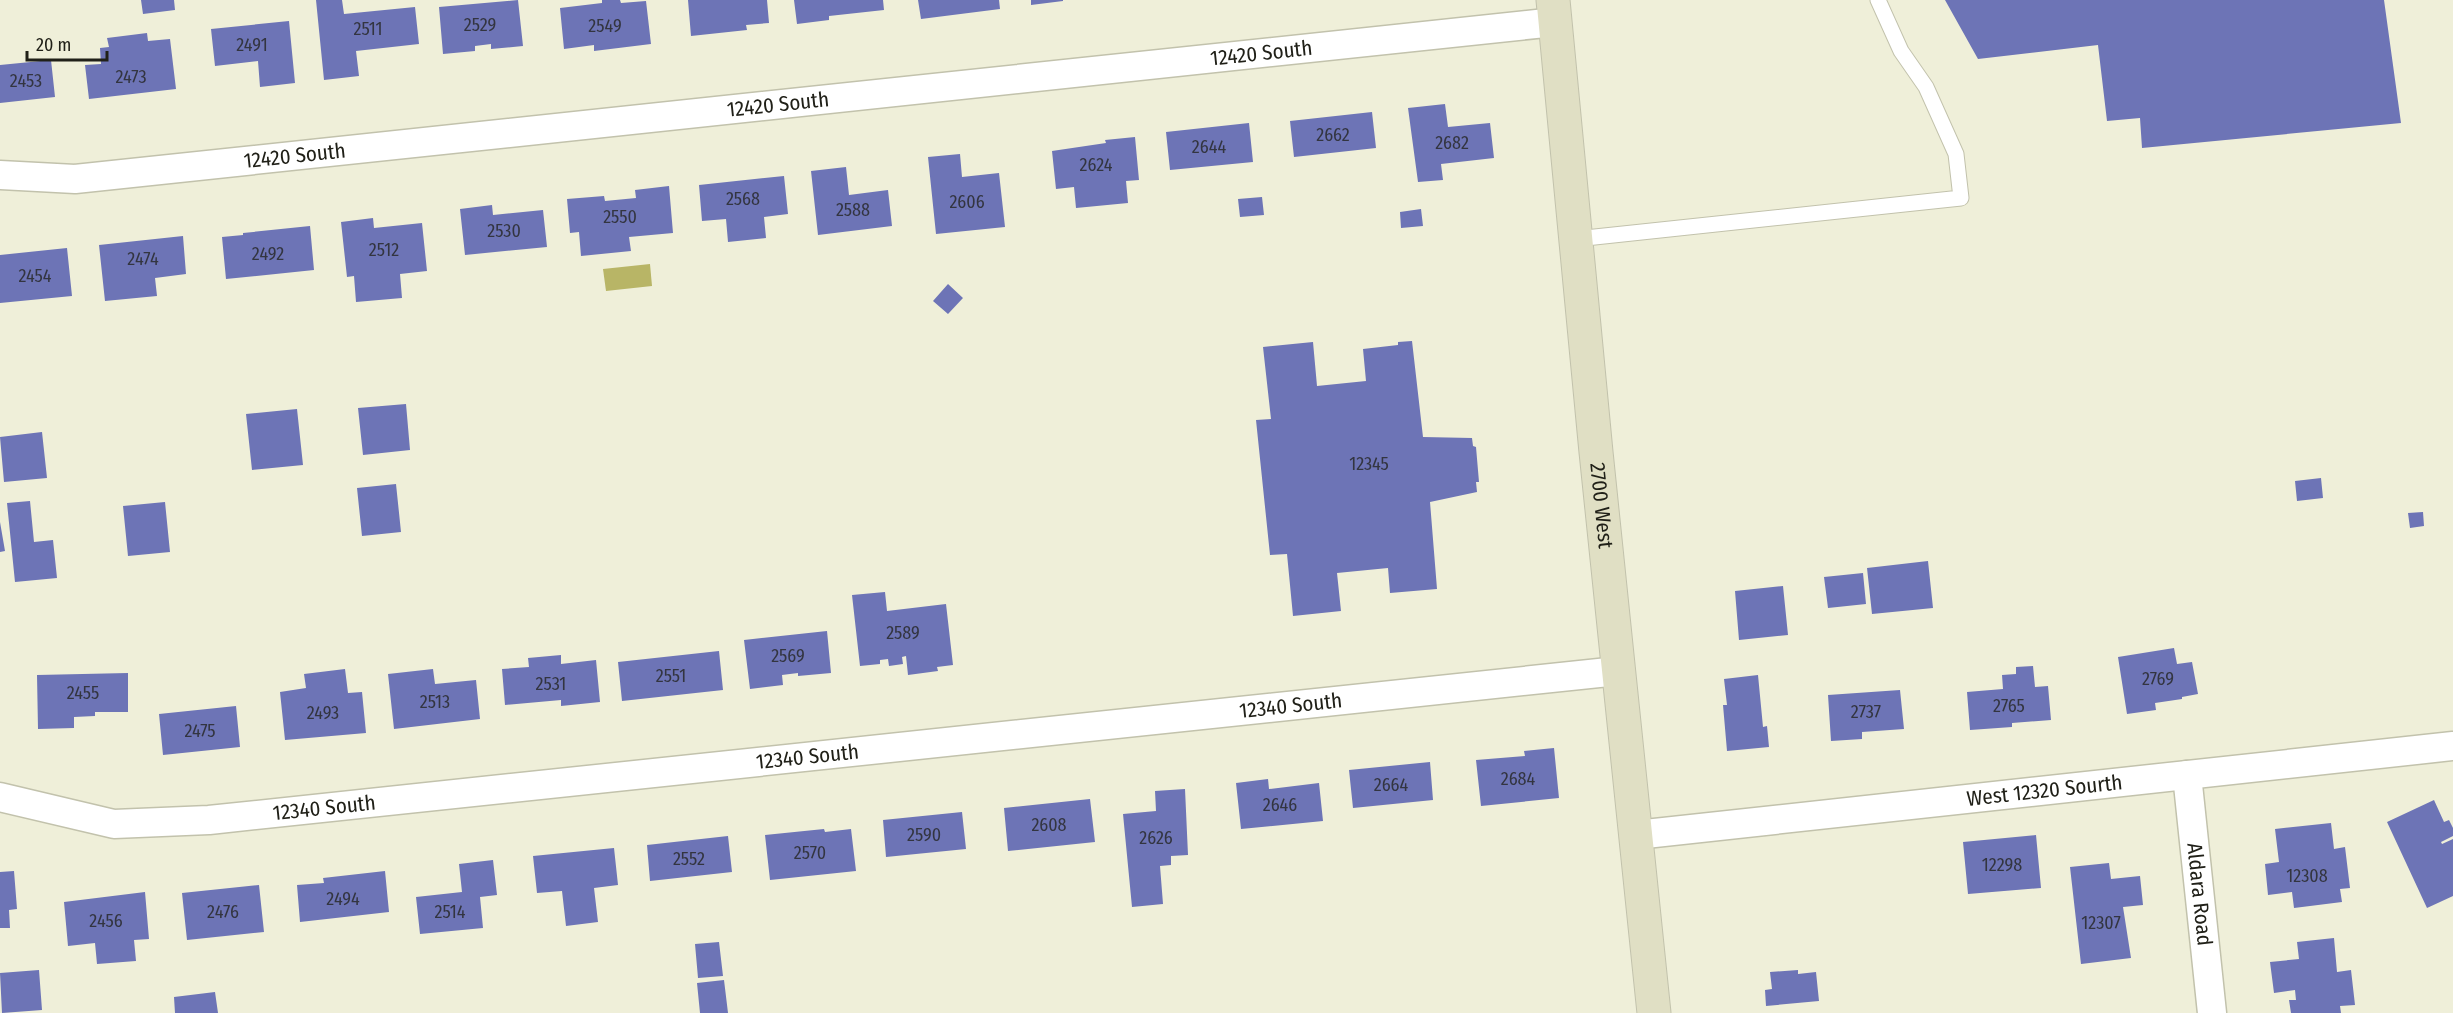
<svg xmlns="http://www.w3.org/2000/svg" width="2453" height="1013" font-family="'Fira Sans Condensed',sans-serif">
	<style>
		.water { fill: #b8b566 }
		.building { fill: #6d74b6 }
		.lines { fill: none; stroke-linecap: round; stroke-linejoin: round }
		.lane-casing { stroke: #c2c2ac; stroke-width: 17 }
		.street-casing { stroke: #c2c2ac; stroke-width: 31 }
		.secondary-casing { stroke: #c2c2ac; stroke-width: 35 }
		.lane { stroke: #fff; stroke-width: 15 }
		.street { stroke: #fff; stroke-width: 28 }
		.secondary { stroke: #e0dfc4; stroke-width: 33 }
		.labels { text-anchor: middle; stroke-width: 4.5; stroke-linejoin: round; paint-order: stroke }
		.number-label { font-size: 18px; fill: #333540 }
		.street-label { font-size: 21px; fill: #202018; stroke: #efefd9 }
	</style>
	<rect width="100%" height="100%" fill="#efefd9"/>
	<!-- water -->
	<path class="water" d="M650,264L652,286L606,291L603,269Z"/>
	<!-- building -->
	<path class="building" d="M141,0H174L175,10L143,14Z
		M316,0H342L344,14L415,7L419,44L356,51L359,76L324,80Z
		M518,0L523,46L491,49V44L475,46V51L443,54L439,7Z
		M602,0H620L621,3L646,1L651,44L594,51V45L564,49L560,8L602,3Z
		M688,0H767L769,23L746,25L747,30L691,36Z
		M794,0H883L884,10L829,16V20L797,24Z
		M918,0H999L1000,9L921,19Z
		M1031,0H1063V1L1031,5Z
		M1945,0H2384L2401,123L2142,148L2140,118L2107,121L2098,45L1978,59Z
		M289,21L295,83L260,87L258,61L215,66L211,29Z
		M147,33L148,41L170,39L176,89L89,99L85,65L101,64L100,48L109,47L107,38Z
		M51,60L55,97L0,103V65Z
		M1445,104L1448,127L1490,123L1494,158L1441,164L1443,180L1418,182L1408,108Z
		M1372,112L1376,148L1294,157L1290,121Z
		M1249,123L1253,162L1170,170L1166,132Z
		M1135,137L1139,180L1126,181L1128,203L1076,208L1074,187L1056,189L1052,151L1106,143L1105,140Z
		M960,154L962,177L999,173L1005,227L936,234L928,157Z
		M846,167L849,195L888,190L892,226L818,235L811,171Z
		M784,176L788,214L764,217L766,238L728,242L726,219L702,221L699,185Z
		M669,186L673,233L629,237L631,251L581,256L579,232L570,233L567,199L604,196L605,201L636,198L635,190Z
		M1262,197L1264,215L1240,217L1238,199Z
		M492,205L493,215L543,210L547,247L465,255L460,209Z
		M1421,209L1423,226L1401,228L1400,212Z
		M373,218L374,228L422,223L427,271L400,274L402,298L356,302L354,276L347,277L341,222Z
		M310,226L314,270L226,279L222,237L243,235V233Z
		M183,236L186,274L155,278L157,296L105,301L99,245Z
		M67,248L72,296L0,303V255Z
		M948,284L963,298L948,314L933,301Z
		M1412,341L1423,437L1472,438L1473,446L1476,447L1479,482H1476L1477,492L1430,502L1437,589L1390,593L1388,568L1337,573L1341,611L1293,616L1287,554L1270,555L1256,420L1271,419L1263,347L1313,342L1317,386L1366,381L1363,349L1398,345V342Z
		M406,404L410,450L363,455L358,408Z
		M297,409L303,465L252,470L246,414Z
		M42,432L47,478L4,482L0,437Z
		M2321,478L2323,498L2297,501L2295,481Z
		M396,484L401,532L362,536L357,488Z
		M30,501L34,542L53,540L57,578L15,582L7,503Z
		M165,502L170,552L128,556L123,506Z
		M2423,512L2424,526L2410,528L2408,513Z
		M0,522L5,551L0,552Z
		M1928,561L1933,608L1872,614L1867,568Z
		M1863,573L1866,604L1828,608L1824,577Z
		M1783,586L1788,635L1739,640L1735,591Z
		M885,592L887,611L946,604L953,665L937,667L938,671L908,675L906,656L902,657L903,664L889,666L888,659L880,660V664L860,666L852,595Z
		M827,631L831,673L798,676V673L782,675L783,685L750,689L744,640Z
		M2174,648L2177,664L2192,662L2198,694L2182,697V699L2155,703L2156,710L2127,714L2118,657Z
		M719,651L723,690L622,701L618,662Z
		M561,655V664L596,660L600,702L561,706V700L505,705L502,669L529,667L528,658Z
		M2033,666L2035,687L2048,686L2051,720L2012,723V727L1970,730L1967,692L2003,689L2002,675L2016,674V667Z
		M345,669L348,693L362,692L366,733L285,740L280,692L306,688L304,674Z
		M433,669L435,684L476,680L480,719L394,729L388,674Z
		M128,673V712H95V716L74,717V728L38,729L37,675Z
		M1758,675L1763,727L1767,726L1769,747L1727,751L1723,705H1727L1724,679Z
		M1900,690L1904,729L1862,732V739L1831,741L1828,695Z
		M236,706L240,747L163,755L159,714Z
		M1554,748L1559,798L1481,806L1476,760L1525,756L1524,751Z
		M1430,762L1433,800L1353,808L1349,770Z
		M1268,779L1269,789L1319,783L1323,821L1241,829L1236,783Z
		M1185,789L1188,855L1171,856V865L1160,866L1163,904L1132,907L1123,814L1156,811L1155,791Z
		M1090,799L1095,842L1008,851L1004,808Z
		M2434,800L2444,822L2449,820L2453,828V836L2441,842L2442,844L2453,839V896L2427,908L2387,822Z
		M962,812L966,849L886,857L883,820Z
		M2331,823L2334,849L2345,847L2350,888L2340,889L2342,902L2294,908L2292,892L2268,895L2265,864L2279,862L2275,829Z
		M824,829L825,832L851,829L856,871L770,880L765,835Z
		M2036,835L2041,888L1968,894L1963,842Z
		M728,836L732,872L650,881L647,845Z
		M614,848L618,885L594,888L598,922L566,926L562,891L537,893L533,856Z
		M493,860L497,895L480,897L483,928L420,934L416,897L462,892L459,864Z
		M2109,863L2111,879L2140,876L2143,905L2123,907L2131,958L2081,964L2070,867Z
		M14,871L17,909L9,910L10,928H0V872Z
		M385,871L389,912L300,922L297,885L324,883L323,878Z
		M259,885L264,932L187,940L182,893Z
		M145,892L149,939L134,940L136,961L97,964L95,943L68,946L64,902Z
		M2334,938L2337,972L2351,970L2355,1005L2340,1006L2341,1013H2291L2289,1000H2296L2295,990L2274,993L2270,962L2299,959L2297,942Z
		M719,942L723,976L698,978L695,944Z
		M39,970L42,1010L2,1013L0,973Z
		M1798,970V974L1816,972L1819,1001L1766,1006L1765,990L1772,989L1770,972Z
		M724,980L728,1013H700L697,983Z
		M215,992L218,1013H175L174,997Z"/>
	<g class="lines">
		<defs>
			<path id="lane" d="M1576,239L1961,198L1956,154L1926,87L1901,51L1878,0"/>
			<g id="street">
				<path id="s1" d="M0,175L75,179L1555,22"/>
				<path id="s2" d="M2187,775L2212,1013"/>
				<path id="s3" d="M0,797L114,824L209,820L1618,671"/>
				<path id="s4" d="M1636,835L2453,746"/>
			</g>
			<g id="secondary">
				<path id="s5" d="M1553,0L1596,452L1654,1013"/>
			</g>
		</defs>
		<!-- lane casing -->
		<use href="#lane" class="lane-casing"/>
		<!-- street casing -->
		<use href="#street" class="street-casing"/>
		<!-- secondary casing -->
		<use href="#secondary" class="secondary-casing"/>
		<!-- lane -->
		<use href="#lane" class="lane"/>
		<!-- street -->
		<use href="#street" class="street"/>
		<!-- secondary -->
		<use href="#secondary" class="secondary"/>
	</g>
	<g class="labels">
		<!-- number labels -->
		<g class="number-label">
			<text x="480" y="31">2529</text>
			<text x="605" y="32">2549</text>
			<text x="368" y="35">2511</text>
			<text x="252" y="51">2491</text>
			<text x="131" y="83">2473</text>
			<text x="26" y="87">2453</text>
			<text x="1333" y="141">2662</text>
			<text x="1452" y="149">2682</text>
			<text x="1209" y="153">2644</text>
			<text x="1096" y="171">2624</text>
			<text x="743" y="205">2568</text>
			<text x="967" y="208">2606</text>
			<text x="853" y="216">2588</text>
			<text x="620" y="223">2550</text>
			<text x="504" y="237">2530</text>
			<text x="384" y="256">2512</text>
			<text x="268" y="260">2492</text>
			<text x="143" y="265">2474</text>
			<text x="35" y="282">2454</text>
			<text x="1369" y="470">12345</text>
			<text x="903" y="639">2589</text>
			<text x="788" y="662">2569</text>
			<text x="671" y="682">2551</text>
			<text x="2158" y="685">2769</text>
			<text x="551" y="690">2531</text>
			<text x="83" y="699">2455</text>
			<text x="435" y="708">2513</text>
			<text x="2009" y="712">2765</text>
			<text x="1866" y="718">2737</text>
			<text x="323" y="719">2493</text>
			<text x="200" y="737">2475</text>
			<text x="1518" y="785">2684</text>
			<text x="1391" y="791">2664</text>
			<text x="1280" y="811">2646</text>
			<text x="1049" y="831">2608</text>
			<text x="924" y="841">2590</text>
			<text x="1156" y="844">2626</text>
			<text x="810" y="859">2570</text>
			<text x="689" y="865">2552</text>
			<text x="2002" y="871">12298</text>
			<text x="2307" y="882">12308</text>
			<text x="343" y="905">2494</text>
			<text x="223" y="918">2476</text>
			<text x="450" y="918">2514</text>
			<text x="106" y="927">2456</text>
			<text x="2101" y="929">12307</text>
		</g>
		<!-- street labels -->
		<g class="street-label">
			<text dy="7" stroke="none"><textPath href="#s1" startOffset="1268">12420 South</textPath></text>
			<text dy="7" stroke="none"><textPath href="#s1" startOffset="782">12420 South</textPath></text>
			<text dy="7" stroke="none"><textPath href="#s1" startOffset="296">12420 South</textPath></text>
			<text dy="7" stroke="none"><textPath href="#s5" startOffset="508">2700 West</textPath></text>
			<text dy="7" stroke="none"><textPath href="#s3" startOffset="1300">12340 South</textPath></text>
			<text dy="7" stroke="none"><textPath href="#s3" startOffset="814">12340 South</textPath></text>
			<text dy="7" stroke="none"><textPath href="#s4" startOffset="411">West 12320 Sourth</textPath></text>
			<text dy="7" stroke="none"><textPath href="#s3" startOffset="328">12340 South</textPath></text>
			<text dy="7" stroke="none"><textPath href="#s2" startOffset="120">Aldara Road</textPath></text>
		</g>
	</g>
	<!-- scale -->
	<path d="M27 51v9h80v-9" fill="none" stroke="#202018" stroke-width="3"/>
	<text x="36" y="51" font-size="18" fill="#202018" stroke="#efefd9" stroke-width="4.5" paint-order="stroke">20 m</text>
</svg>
